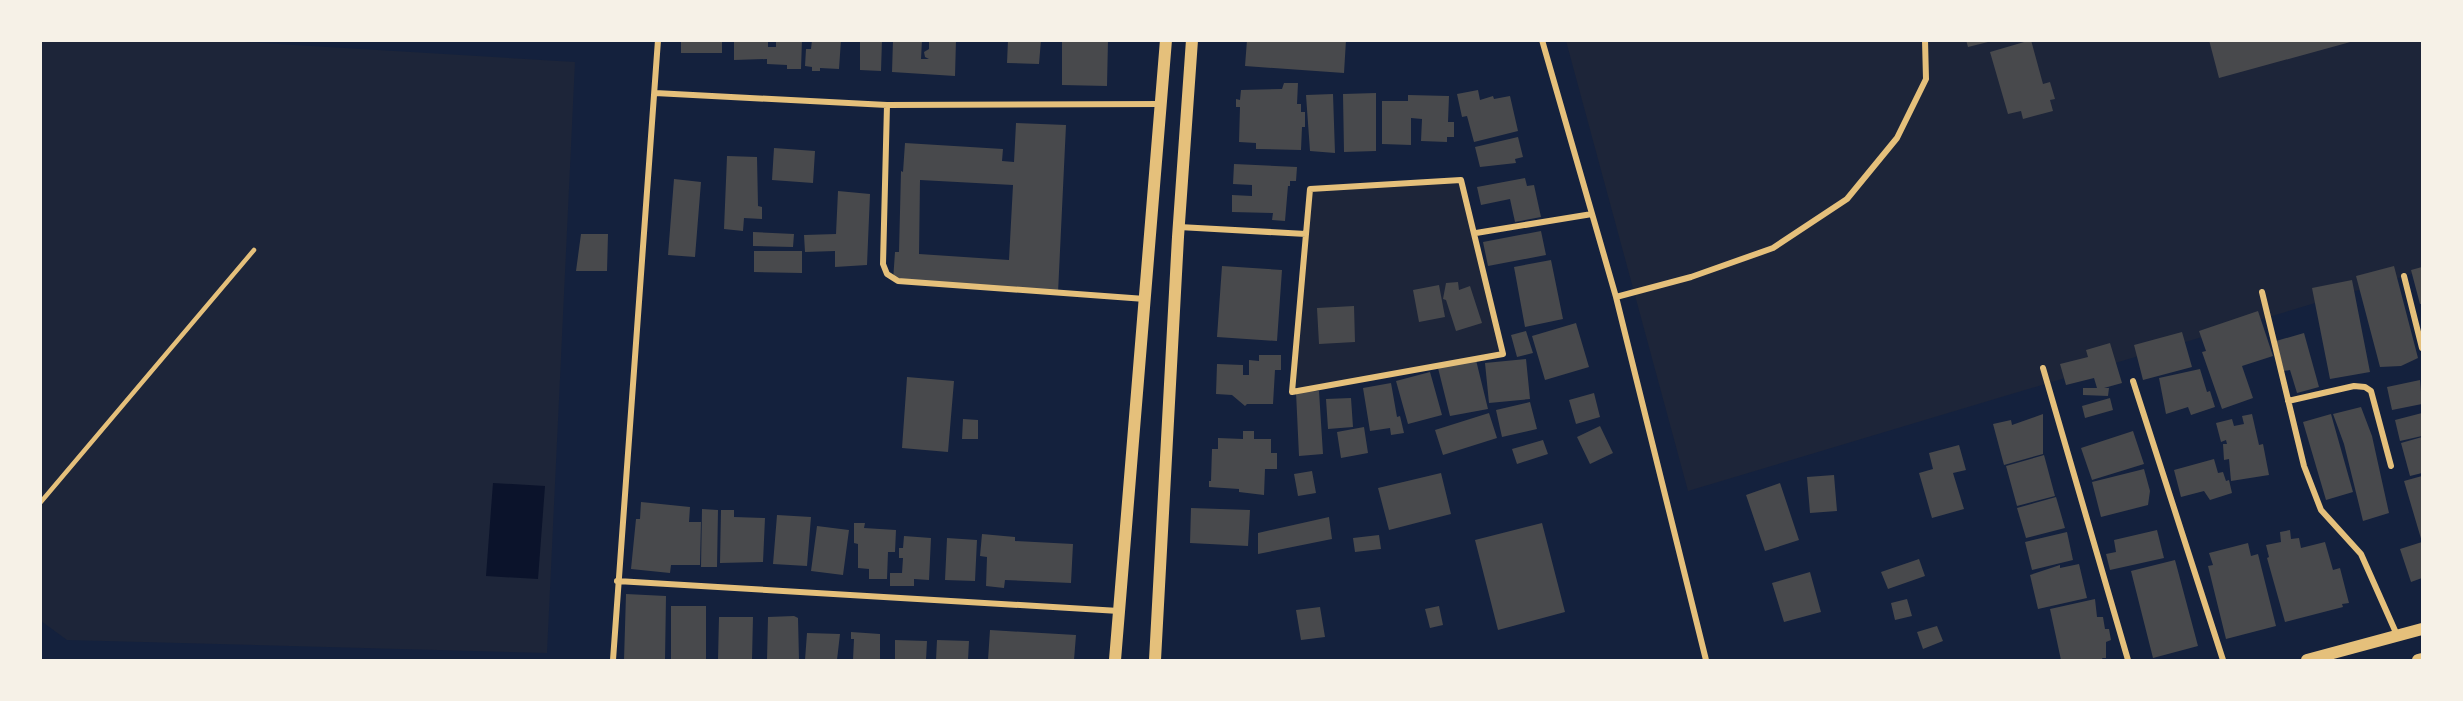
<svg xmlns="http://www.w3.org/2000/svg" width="2463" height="701" font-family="Karla,sans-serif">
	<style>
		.green { fill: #1d2539 }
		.water { fill: #0b132b }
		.building { fill: #48494c; fill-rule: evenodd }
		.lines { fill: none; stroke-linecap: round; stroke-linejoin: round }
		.service { stroke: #e5c07b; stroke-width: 4.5 }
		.minor { stroke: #e5c07b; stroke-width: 6 }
		.secondary { stroke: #e5c07b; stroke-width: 12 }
	</style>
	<rect width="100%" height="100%" fill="#14213d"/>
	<!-- green -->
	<path class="green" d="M41,41H229L575,62L547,653L67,640L41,621Z
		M1566,41H2422V271L1688,491Z
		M1461,180L1503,354L1292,392L1310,189Z"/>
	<!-- water -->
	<path class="water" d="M493,483L545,486L538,579L486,576Z"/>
	<!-- building -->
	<path class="building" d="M681,40H722V53H681Z
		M776,40H802L801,69H787V65L767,64V59L734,60V41H768V47H776Z
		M812,40H841L839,69L820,68V71H812V67L805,66L806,49H811Z
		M860,40H882L881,71L860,70Z
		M893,40H922L921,59H929L925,57L924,52L929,49V40H956L955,76L892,72Z
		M1008,40H1041L1039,64L1007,63Z
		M1062,40H1108L1107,86L1062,85Z
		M1247,40H1346L1344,73L1245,66Z
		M1966,40H1992V41L1968,47Z
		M2031,40L2043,84L2050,82L2055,99L2050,100L2053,111L2023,119L2021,111L2008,114L1990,52Z
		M2209,40H2354V41L2219,78Z
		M1284,83H1298L1297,104H1301V112H1305V127H1302L1301,150L1256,149V143L1239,142L1240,107H1236V99L1240,100L1241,90L1282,89Z
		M1478,90L1480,100L1493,96L1494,99L1510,96L1518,131L1474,142L1467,116L1462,117L1457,94Z
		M1376,93V151L1344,152L1343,94Z
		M1333,94L1335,153L1310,151L1306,95Z
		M1408,95L1449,96L1448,122H1454V137H1447V142L1421,141L1422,119L1411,118V145L1382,144V101H1408Z
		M1016,123L1066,125L1058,293L893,281L895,252H899L901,171L903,172L905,143L1003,149L1002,161L1014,162ZM920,180L1013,185L1009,260L919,254Z
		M1518,137L1523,157L1515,159L1516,163L1480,167L1475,147Z
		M774,148L815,151L813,183L772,180Z
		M727,156L757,157L758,206L762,207V219L744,218L743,231L724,229Z
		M1234,164L1297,167L1296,181H1290V186H1288L1285,221L1272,220L1273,213L1232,212V195L1252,196V185L1233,184Z
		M1525,178L1527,186L1534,185L1541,217L1515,222L1510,199L1481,205L1477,187Z
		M674,179L701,182L695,257L668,255Z
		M838,191L870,194L867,265L835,267V251L805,252L804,235L836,234Z
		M1541,231L1546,255L1488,266L1483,242Z
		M753,232L794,234L793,247L753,246Z
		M581,234H608L607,271H576Z
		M754,251H802V273L754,272Z
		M1551,260L1563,319L1525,327L1514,267Z
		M1222,266L1282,270L1277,341L1217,337Z
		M2394,266L2418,358L2401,366L2380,367L2356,276Z
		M2422,267V304H2420L2411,270Z
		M2352,280L2370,372L2330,379L2312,288Z
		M1458,282L1459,290L1470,286L1482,323L1456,331L1446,300L1443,299L1446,283Z
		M1439,285L1445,317L1419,322L1413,290Z
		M1354,306L1355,342L1319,344L1317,308Z
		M2258,311L2273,356L2242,366L2253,398L2222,409L2202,352L2206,351L2199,331Z
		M1576,323L1589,367L1545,380L1532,336Z
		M1526,331L1533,353L1517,357L1511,335Z
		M2182,332L2192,367L2143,380L2134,345Z
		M2304,333L2319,387L2297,393L2290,370L2284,371L2276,341Z
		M2110,343L2122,383L2104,388H2109L2108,396L2083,395V388H2097L2094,378L2066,385L2060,364L2088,357L2086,350Z
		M1259,355H1281V370H1275L1273,404H1247L1245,406L1232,395L1216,394L1217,364L1243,365V375H1249V360L1259,361Z
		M1526,359L1530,399L1489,403L1485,363Z
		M1476,360L1488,409L1450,416L1438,368Z
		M2200,369L2207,392L2210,391L2215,407L2191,415L2188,407L2166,414L2159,378Z
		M1430,372L1442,415L1408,424L1396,381Z
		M907,377L954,381L948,452L902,448Z
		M2420,380L2422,404L2392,410L2387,387Z
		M1391,383L1397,417L1400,416L1404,433L1391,435L1390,428L1370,431L1363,388Z
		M1319,391L1323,454L1299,456L1296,392Z
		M1594,393L1600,417L1576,424L1569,400Z
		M1351,398L1353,427L1328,429L1326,399Z
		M2110,398L2113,410L2085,418L2082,406Z
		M1530,402L1537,429L1502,437L1496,410Z
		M2361,407L2372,436L2389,513L2363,521L2344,444L2333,414Z
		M1489,413L1497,438L1443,455L1435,430Z
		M2422,413V436L2400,441L2395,420Z
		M2043,414V454L2004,465L1993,424L2011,420L2012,425Z
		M2252,414L2259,445L2263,444L2269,475L2231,481L2229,459L2224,460L2223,444H2227L2226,440L2221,442L2216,423L2232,419L2234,426L2244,424L2242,416Z
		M2331,414L2353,492L2326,500L2303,422Z
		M963,419L978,420V439H962Z
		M1600,426L1613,453L1590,464L1577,437Z
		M1364,427L1368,453L1341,458L1337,432Z
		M1243,431H1254V439H1271V453H1277V469H1265L1264,495L1239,492V489L1209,487V481H1211L1212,449H1218V438L1243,439Z
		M2133,431L2144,464L2092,480L2081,448Z
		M2422,437V473L2410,476L2401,443Z
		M1543,440L1548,454L1517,464L1512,449Z
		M1959,445L1966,470L1953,473L1964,509L1932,518L1919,473L1933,469L1929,453Z
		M2044,455L2055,496L2017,506L2006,466Z
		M2214,459L2218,473L2223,472L2226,481L2229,480L2232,493L2210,500L2204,491L2181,497L2174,470Z
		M2144,469L2150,491L2148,505L2101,517L2092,482Z
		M1312,471L1316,493L1298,496L1294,474Z
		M1441,473L1451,514L1389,530L1378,488Z
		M1834,475L1837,511L1810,513L1807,477Z
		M2422,476V578L2411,582L2400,549L2422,542L2404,481Z
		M1780,483L1799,540L1765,551L1746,495Z
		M2056,497L2065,528L2026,538L2017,508Z
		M641,502L690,507L689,522H701L700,565H671L670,573L631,569L636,519H640Z
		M1191,508L1250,510L1248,546L1190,543Z
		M702,509L718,510L717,567H701Z
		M721,510H734V517L765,518L763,562L720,563Z
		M777,515L811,517L807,566L773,564Z
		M1329,517L1332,539L1258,554V533Z
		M854,523H865L864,528L896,530L895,552H888L887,579H869V569L858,568V544L854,543Z
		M1542,523L1565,612L1498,630L1475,540Z
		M817,526L849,530L843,575L811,571Z
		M2157,530L2164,558L2110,570L2106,554L2116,552L2114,540Z
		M2290,530L2291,539L2299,538L2301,548L2325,542L2333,570L2340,568L2349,603L2342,604L2343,607L2285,622L2267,558L2269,557L2266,545L2281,542L2280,532Z
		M2067,532L2073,560L2032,570L2025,542Z
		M982,534L1015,537V541L1073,544L1071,583L1005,580L1004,588L986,586L987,557L980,556Z
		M1379,535L1381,549L1355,552L1353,538Z
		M904,536L931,538L929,580L914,579V586H890V573H902L903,558H899V548H903Z
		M947,538L977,540L975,581L945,580Z
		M2248,543L2251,556L2258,554L2276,626L2226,639L2208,566L2213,565L2209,553Z
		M1919,559L1925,576L1888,589L1881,572Z
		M2175,560L2198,646L2153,658L2131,571Z
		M2079,564L2087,598L2038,609L2030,575L2060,565V568Z
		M1810,572L1821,612L1784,622L1772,583Z
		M626,594L666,596L665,660H624Z
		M1907,599L1912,616L1895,620L1891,603Z
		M2095,599L2097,617H2103L2105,629H2109L2111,640L2106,642V658H2102L2103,660H2061L2050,609Z
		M671,606H706V659H671Z
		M1439,606L1443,625L1430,628L1425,609Z
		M1320,607L1325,637L1301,640L1296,610Z
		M794,616L798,618L799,660H767L768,617Z
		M719,617H753L752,660H718Z
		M1937,626L1943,641L1923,649L1917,632Z
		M990,630L1076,635L1074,660H988Z
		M851,632L880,634V660H853L854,639H851Z
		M807,633L840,634L837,660H805Z
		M895,640L927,641L926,660H895Z
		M937,640L969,641L968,660H936Z"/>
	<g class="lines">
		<!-- service -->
		<path class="service" d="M40,503L254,250"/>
		<!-- minor -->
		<path class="minor" d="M1542,40L1616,297L1706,660
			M655,93L887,105L1161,104
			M887,105L883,264L887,274L898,281L1145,299
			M1461,180L1503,354L1292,392L1310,189Z
			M1179,227L1306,234
			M1476,233L1592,214
			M2404,276L2422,348
			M2262,292L2304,466L2321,510L2361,554L2397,635
			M1616,297L1691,277L1773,248L1847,199L1897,138L1926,79L1925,40
			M2043,368L2128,660
			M2133,381L2223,660
			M2288,401L2354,386L2365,387L2371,391L2391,466
			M617,581L1119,611
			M613,660L658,40"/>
		<!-- secondary -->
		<path class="secondary" d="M1115,660L1166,40
			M1155,660L1178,237L1192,40
			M2307,660L2422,629
			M2418,660L2422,659"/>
	</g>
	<!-- border -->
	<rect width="2463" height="701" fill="none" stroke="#f6f1e7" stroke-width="84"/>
</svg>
